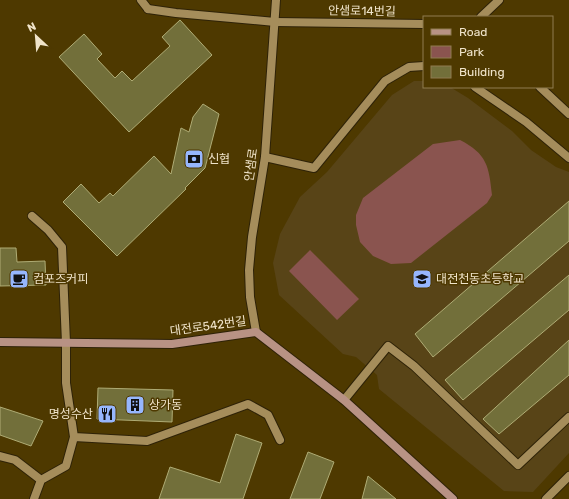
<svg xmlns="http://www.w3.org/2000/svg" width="569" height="499" font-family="Rubik,'Noto Sans KR',sans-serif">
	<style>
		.built { fill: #584417 }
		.green { fill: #8a544f }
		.building { fill: #726f3a; stroke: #afac75 }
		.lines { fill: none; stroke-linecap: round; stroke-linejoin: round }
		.service-casing { stroke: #2e2207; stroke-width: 10 }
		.minor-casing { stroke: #2e2207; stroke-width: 10 }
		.tertiary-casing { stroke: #2e2207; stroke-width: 10 }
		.secondary-casing { stroke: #2e2207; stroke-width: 10 }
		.service { stroke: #a58d5b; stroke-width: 8 }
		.minor { stroke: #a58d5b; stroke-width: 8 }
		.tertiary { stroke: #a58d5b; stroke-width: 8 }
		.secondary { stroke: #b89284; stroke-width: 8 }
		.labels { text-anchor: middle; stroke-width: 3; stroke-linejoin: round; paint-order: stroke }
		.street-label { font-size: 12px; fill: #f0e4ca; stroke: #4e3900 }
		.poi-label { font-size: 12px; fill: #f0e4ca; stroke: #4e3900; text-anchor: start }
	</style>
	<rect width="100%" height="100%" fill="#4e3900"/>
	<!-- built -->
	<path class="built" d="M414,81H424V87H450L468,98L512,131L531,150L556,167L569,172V453L533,492L504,491L379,389L377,375L356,357L343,354L279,295L273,263L280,234L300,197L327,172L392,95Z"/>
	<!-- green -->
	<path class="green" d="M460,140C487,154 489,166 492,195L487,203L411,263L391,264L373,256L360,242L356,225V215L363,198L433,144Z
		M310,250L359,299L337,320L289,271Z"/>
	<!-- building -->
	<path class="building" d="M180,20L212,55L129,132L59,57L84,34L102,54L97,59L115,78L122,71L132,81L170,46L162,37Z
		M203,104L219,114L205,168L185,188L186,189L117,256L63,202L81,184L99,203L110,193L113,196L154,156L171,174L181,128L189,132L193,117Z
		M569,201V241L433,357L415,334Z
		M0,248H16L17,262L45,261L46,285L0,286Z
		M569,275V310L463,400L445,380Z
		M569,340V375L499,434L483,419Z
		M98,388L173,390L172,422L97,419Z
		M0,407L43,421L31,446L0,435Z
		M236,434L262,443L243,499H159L170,467L220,483Z
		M308,452L334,462L320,499H290Z
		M368,476L396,499H362Z"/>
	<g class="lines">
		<defs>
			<path id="service" d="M148,9L176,13L275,22
				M481,17L499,0
				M475,87L526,122L569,158
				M265,157L314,168L385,81L409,67L424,66
				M32,216L48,230L62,247L66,343V383L74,437L66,466L41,480L34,499
				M344,400L388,346L414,366L518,465L569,417
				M74,437L147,441L248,404L268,415L280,440
				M0,456L15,460L41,480"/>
			<path id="minor" d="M141,0L148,9
				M275,22L424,24
				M540,87L569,114
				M546,499L569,476"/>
			<path id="tertiary" d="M256,332L250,297L249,270L252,237L265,157L276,0"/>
			<path id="secondary" d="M0,342L172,344L256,332L344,400L453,499"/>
		</defs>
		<!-- service casing -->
		<use href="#service" class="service-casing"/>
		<!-- minor casing -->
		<use href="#minor" class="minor-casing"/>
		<!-- tertiary casing -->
		<use href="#tertiary" class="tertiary-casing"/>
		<!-- secondary casing -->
		<use href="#secondary" class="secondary-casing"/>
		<!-- service -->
		<use href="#service" class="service"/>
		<!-- minor -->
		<use href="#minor" class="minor"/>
		<!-- tertiary -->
		<use href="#tertiary" class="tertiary"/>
		<!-- secondary -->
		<use href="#secondary" class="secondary"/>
	</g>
	<!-- icons -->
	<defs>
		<symbol id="bank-square" viewBox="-11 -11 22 22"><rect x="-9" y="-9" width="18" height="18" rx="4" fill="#96b6fd" stroke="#4e3900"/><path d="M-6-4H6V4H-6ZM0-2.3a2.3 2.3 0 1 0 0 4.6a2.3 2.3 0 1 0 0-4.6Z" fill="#111"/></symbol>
		<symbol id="cafe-square" viewBox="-11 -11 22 22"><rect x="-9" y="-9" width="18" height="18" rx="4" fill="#96b6fd" stroke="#4e3900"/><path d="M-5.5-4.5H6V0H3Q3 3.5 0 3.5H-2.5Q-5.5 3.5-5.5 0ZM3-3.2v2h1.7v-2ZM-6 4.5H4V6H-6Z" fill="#111"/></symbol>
		<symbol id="school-square" viewBox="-11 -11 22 22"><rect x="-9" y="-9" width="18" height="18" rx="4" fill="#96b6fd" stroke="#4e3900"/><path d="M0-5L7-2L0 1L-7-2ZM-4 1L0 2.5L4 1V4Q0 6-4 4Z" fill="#111"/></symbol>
		<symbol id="building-square" viewBox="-11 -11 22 22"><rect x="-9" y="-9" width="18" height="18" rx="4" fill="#96b6fd" stroke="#4e3900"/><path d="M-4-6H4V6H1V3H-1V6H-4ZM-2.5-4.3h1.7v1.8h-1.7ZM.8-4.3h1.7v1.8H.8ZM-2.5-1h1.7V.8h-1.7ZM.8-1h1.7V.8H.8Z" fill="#111"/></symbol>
		<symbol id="restaurant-square" viewBox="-11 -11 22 22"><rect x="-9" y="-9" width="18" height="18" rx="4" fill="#96b6fd" stroke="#4e3900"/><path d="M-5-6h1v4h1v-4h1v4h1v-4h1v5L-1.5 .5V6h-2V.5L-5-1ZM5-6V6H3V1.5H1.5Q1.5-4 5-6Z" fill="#111"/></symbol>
	</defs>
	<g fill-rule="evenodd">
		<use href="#bank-square" x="183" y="148" width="22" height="22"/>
		<use href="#cafe-square" x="8" y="268" width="22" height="22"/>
		<use href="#school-square" x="411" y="268" width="22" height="22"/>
		<use href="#building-square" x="124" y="394" width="22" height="22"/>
		<use href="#restaurant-square" x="96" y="403" width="22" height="22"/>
	</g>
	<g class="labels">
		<!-- street labels -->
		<g class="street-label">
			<text transform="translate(362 11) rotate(1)" y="4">안샘로14번길</text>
			<text transform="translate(251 165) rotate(-82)" y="4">안샘로</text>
			<text transform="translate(208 326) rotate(-8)" y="4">대전로542번길</text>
		</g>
		<!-- poi labels -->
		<g class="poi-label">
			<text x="208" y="163">신협</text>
			<text x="33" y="283">컴포즈커피</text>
			<text x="436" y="283">대전천동초등학교</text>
			<text x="149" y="409">상가동</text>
			<text x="93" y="418" text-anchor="end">명성수산</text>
		</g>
	</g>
	<!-- legend -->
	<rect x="423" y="16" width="130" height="72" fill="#4e3900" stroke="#8f7d51"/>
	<rect x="431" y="29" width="20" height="6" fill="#b89284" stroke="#8f7d51"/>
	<text x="459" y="36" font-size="12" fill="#f0e4ca">Road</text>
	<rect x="431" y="46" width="20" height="12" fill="#8a544f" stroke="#8f7d51"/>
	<text x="459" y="56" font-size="12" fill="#f0e4ca">Park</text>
	<rect x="431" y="66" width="20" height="12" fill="#726f3a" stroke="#8f7d51"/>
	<text x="459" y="76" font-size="12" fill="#f0e4ca">Building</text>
	<!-- north arrow -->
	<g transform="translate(36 36) rotate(334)" stroke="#4e3900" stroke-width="3" paint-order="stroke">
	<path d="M0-3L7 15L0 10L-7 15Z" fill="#f0e4ca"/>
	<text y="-6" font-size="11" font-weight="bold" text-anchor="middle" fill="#f0e4ca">N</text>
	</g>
</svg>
